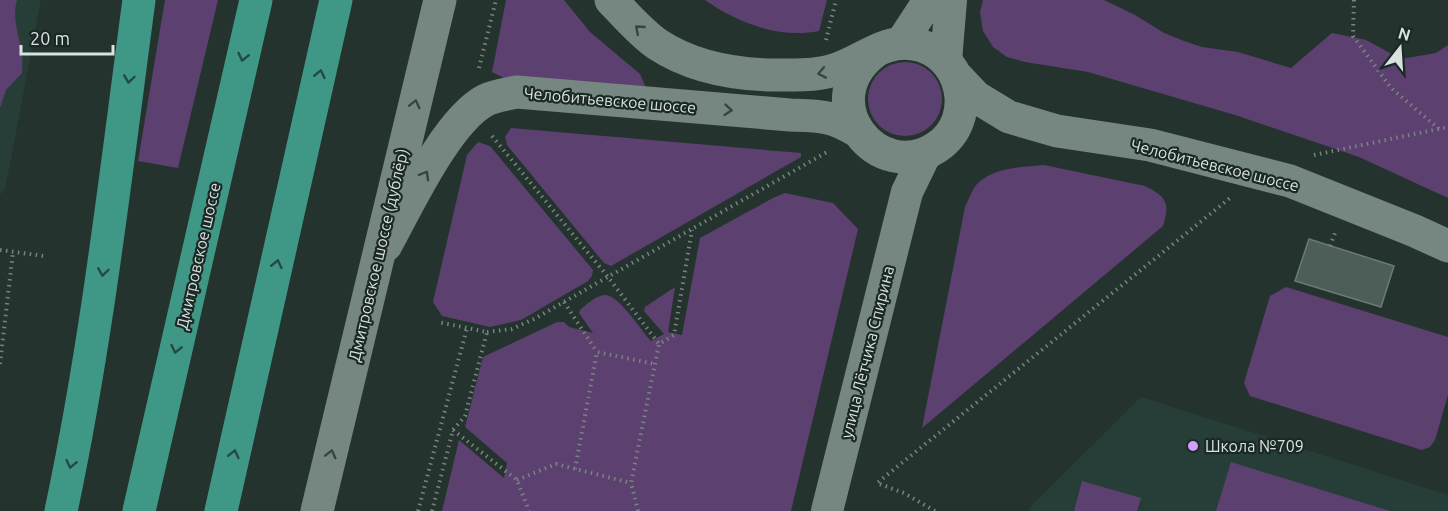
<svg xmlns="http://www.w3.org/2000/svg" width="1448" height="511" font-family="Ubuntu,sans-serif">
	<style>
		.built { fill: #273e38 }
		.green { fill: #5c4170 }
		.building { fill: #4d5d58; stroke: #6a7a75; stroke-width: 1.5 }
		.lines { fill: none; stroke-linecap: round; stroke-linejoin: round }
		.path { stroke: #788480; stroke-width: 4; stroke-dasharray: 1.5 4.5; stroke-linecap: butt }
		.minor { stroke: #768782; stroke-width: 32 }
		.tertiary { stroke: #768782; stroke-width: 33 }
		.secondary { stroke: #768782; stroke-width: 33 }
		.trunk { stroke: #3e9885; stroke-width: 33 }
		.oneway { stroke: #364542 }
		.oneway2 { stroke: #264a42 }
		.poi-dot { fill: #d49cfb; stroke: #1b2926; stroke-width: 2 }
		.labels { text-anchor: middle; stroke-width: 4.5; stroke-linejoin: round; paint-order: stroke }
		.street-label { font-size: 16px; fill: #d9e2df; stroke: #1b2926 }
		.poi-label { font-size: 16px; fill: #d9e2df; stroke: #1b2926; text-anchor: start }
	</style>
	<rect width="100%" height="100%" fill="#25332f"/>
	<!-- built -->
	<path class="built" d="M0,0H41L5,190L0,194Z
		M1141,397L1448,495V511H1029L1031,506Z"/>
	<!-- green -->
	<path class="green" d="M0,0H17C12,17 18,32 21,48C23,56 22,65 22,73L6,90L0,108Z
		M165,0H218L178,168L138,161Z
		M506,0H564L590,32L640,74L647,90L506,79L492,72Z
		M705,0H827L819,31C779,39 738,23 705,0Z
		M983,0H1104L1135,15L1164,33L1184,41L1202,47L1238,52L1291,68L1332,33L1366,40L1401,59L1436,53L1448,45V198L1359,157L1235,115L1088,72L1025,62L1007,57L993,47L983,31L980,12Z
		M868 99a37 37 0 1 1 74 0a37 37 0 1 1-74 0Z
		M511,128L801,153V157L611,266L604,263L507,145L505,137Z
		M478,142L490,146L593,270L592,276L588,281L521,320L490,327L442,316L433,302L467,155Z
		M1044,165L1145,186C1167,197 1170,203 1163,226L922,428L965,207C969,199 973,187 979,182C996,167 1023,167 1044,165Z
		M785,193L833,203L858,229L791,511H442L459,440L504,478L507,463L465,427L483,357L557,322H564L569,327L593,333L579,313L581,309C587,304 597,295 605,295C618,294 641,330 651,341L664,334L644,311L645,307L675,287L668,332L682,335L700,238L773,198Z
		M1286,287L1448,337V395L1435,440L1430,447L1422,450L1250,396L1244,383L1270,296Z
		M1231,462L1390,511H1216Z
		M1082,481L1141,498L1137,511H1074Z"/>
	<!-- building -->
	<path class="building" d="M1309,239L1394,266L1381,307L1295,281Z"/>
	<g class="lines">
		<!-- path -->
		<path class="path" d="M1354,0L1353,36L1391,88L1439,129
			M826,40L836,0
			M479,68L496,0
			M492,136L608,277L659,344
			M1314,155L1448,127
			M1330,246L1335,233
			M0,250L44,256
			M564,302L597,352
			M487,332L512,329L534,319L827,152
			M0,364L13,252
			M453,430L517,480L529,511
			M575,469L597,352L655,364
			M517,480L556,464L631,483
			M418,511L467,328
			M432,511L453,430L465,416L487,332L438,322
			M638,511L631,483L659,344L674,335L692,230
			M935,511L904,493L877,483L1230,198"/>
		<!-- minor -->
		<path class="minor" d="M901,43L929,0
			M946,61L951,0
			M827,511L907,192L926,153"/>
		<!-- tertiary -->
		<path class="tertiary" d="M611,0C626,15 640,32 657,44C696,70 743,76 788,75C805,75 820,75 837,69C862,61 885,39 913,44C963,51 979,119 937,147C878,187 809,100 876,51
			M957,77L976,97L1009,117L1057,131L1150,145L1290,181L1415,231L1448,246
			M386,245C407,207 447,120 486,100C495,96 507,94 517,92L790,115C819,116 831,115 857,131"/>
		<!-- secondary -->
		<path class="secondary" d="M317,511L440,0"/>
		<!-- trunk -->
		<path class="trunk" d="M61,511C97,342 116,171 139,0
			M139,511L256,0
			M221,511L336,0"/>
	</g>
	<!-- one-way arrows -->
	<defs><path id="oneway-chevron" d="M-2-3.5L2.5 0L-2 3.5" fill="none" stroke-width="1.6" stroke-linecap="round" stroke-linejoin="round" transform="scale(1.5)"/></defs>
	<g class="oneway">
		<use href="#oneway-chevron" transform="translate(639 29) rotate(-139)"/>
		<use href="#oneway-chevron" transform="translate(822 73) rotate(169)"/>
		<use href="#oneway-chevron" transform="translate(415 104) rotate(-76)"/>
		<use href="#oneway-chevron" transform="translate(728 110) rotate(5)"/>
		<use href="#oneway-chevron" transform="translate(425 175) rotate(-60)"/>
		<use href="#oneway-chevron" transform="translate(331 454) rotate(-76)"/>
	</g>
	<g class="oneway2">
		<use href="#oneway-chevron" transform="translate(243 57) rotate(103)"/>
		<use href="#oneway-chevron" transform="translate(320 74) rotate(-77)"/>
		<use href="#oneway-chevron" transform="translate(129 79) rotate(98)"/>
		<use href="#oneway-chevron" transform="translate(277 264) rotate(-77)"/>
		<use href="#oneway-chevron" transform="translate(103 272) rotate(98)"/>
		<use href="#oneway-chevron" transform="translate(176 349) rotate(103)"/>
		<use href="#oneway-chevron" transform="translate(234 454) rotate(-77)"/>
		<use href="#oneway-chevron" transform="translate(71 464) rotate(102)"/>
	</g>
	<!-- markers -->
	<circle class="poi-dot" cx="1193" cy="446" r="6"/>
	<g class="labels">
		<!-- street labels -->
		<g class="street-label">
			<text transform="translate(610 100) rotate(5)" y="6">Челобитьевское шоссе</text>
			<text transform="translate(1215 165) rotate(14)" y="6">Челобитьевское шоссе</text>
			<text transform="translate(378 255) rotate(-77)" y="6">Дмитровское шоссе (дублёр)</text>
			<text transform="translate(198 256) rotate(-77)" y="6">Дмитровское шоссе</text>
			<text transform="translate(867 352) rotate(-76)" y="6">улица Лётчика Спирина</text>
		</g>
		<!-- poi labels -->
		<g class="poi-label">
			<text x="1205" y="452">Школа №709</text>
		</g>
	</g>
	<!-- north arrow -->
	<g transform="translate(1400 48) rotate(17)" stroke="#1b2926" stroke-width="4.5" paint-order="stroke">
	<path d="M0-4.5L10 22L0 15L-10 22Z" fill="#d9e2df"/>
	<text y="-9" font-size="16" font-weight="bold" text-anchor="middle" fill="#d9e2df">N</text>
	</g>
	<!-- scale -->
	<path d="M21 45v9h92v-9" fill="none" stroke="#d9e2df" stroke-width="3"/>
	<text x="30" y="45" font-size="18" fill="#d9e2df" stroke="#1b2926" stroke-width="4.5" paint-order="stroke">20 m</text>
</svg>
